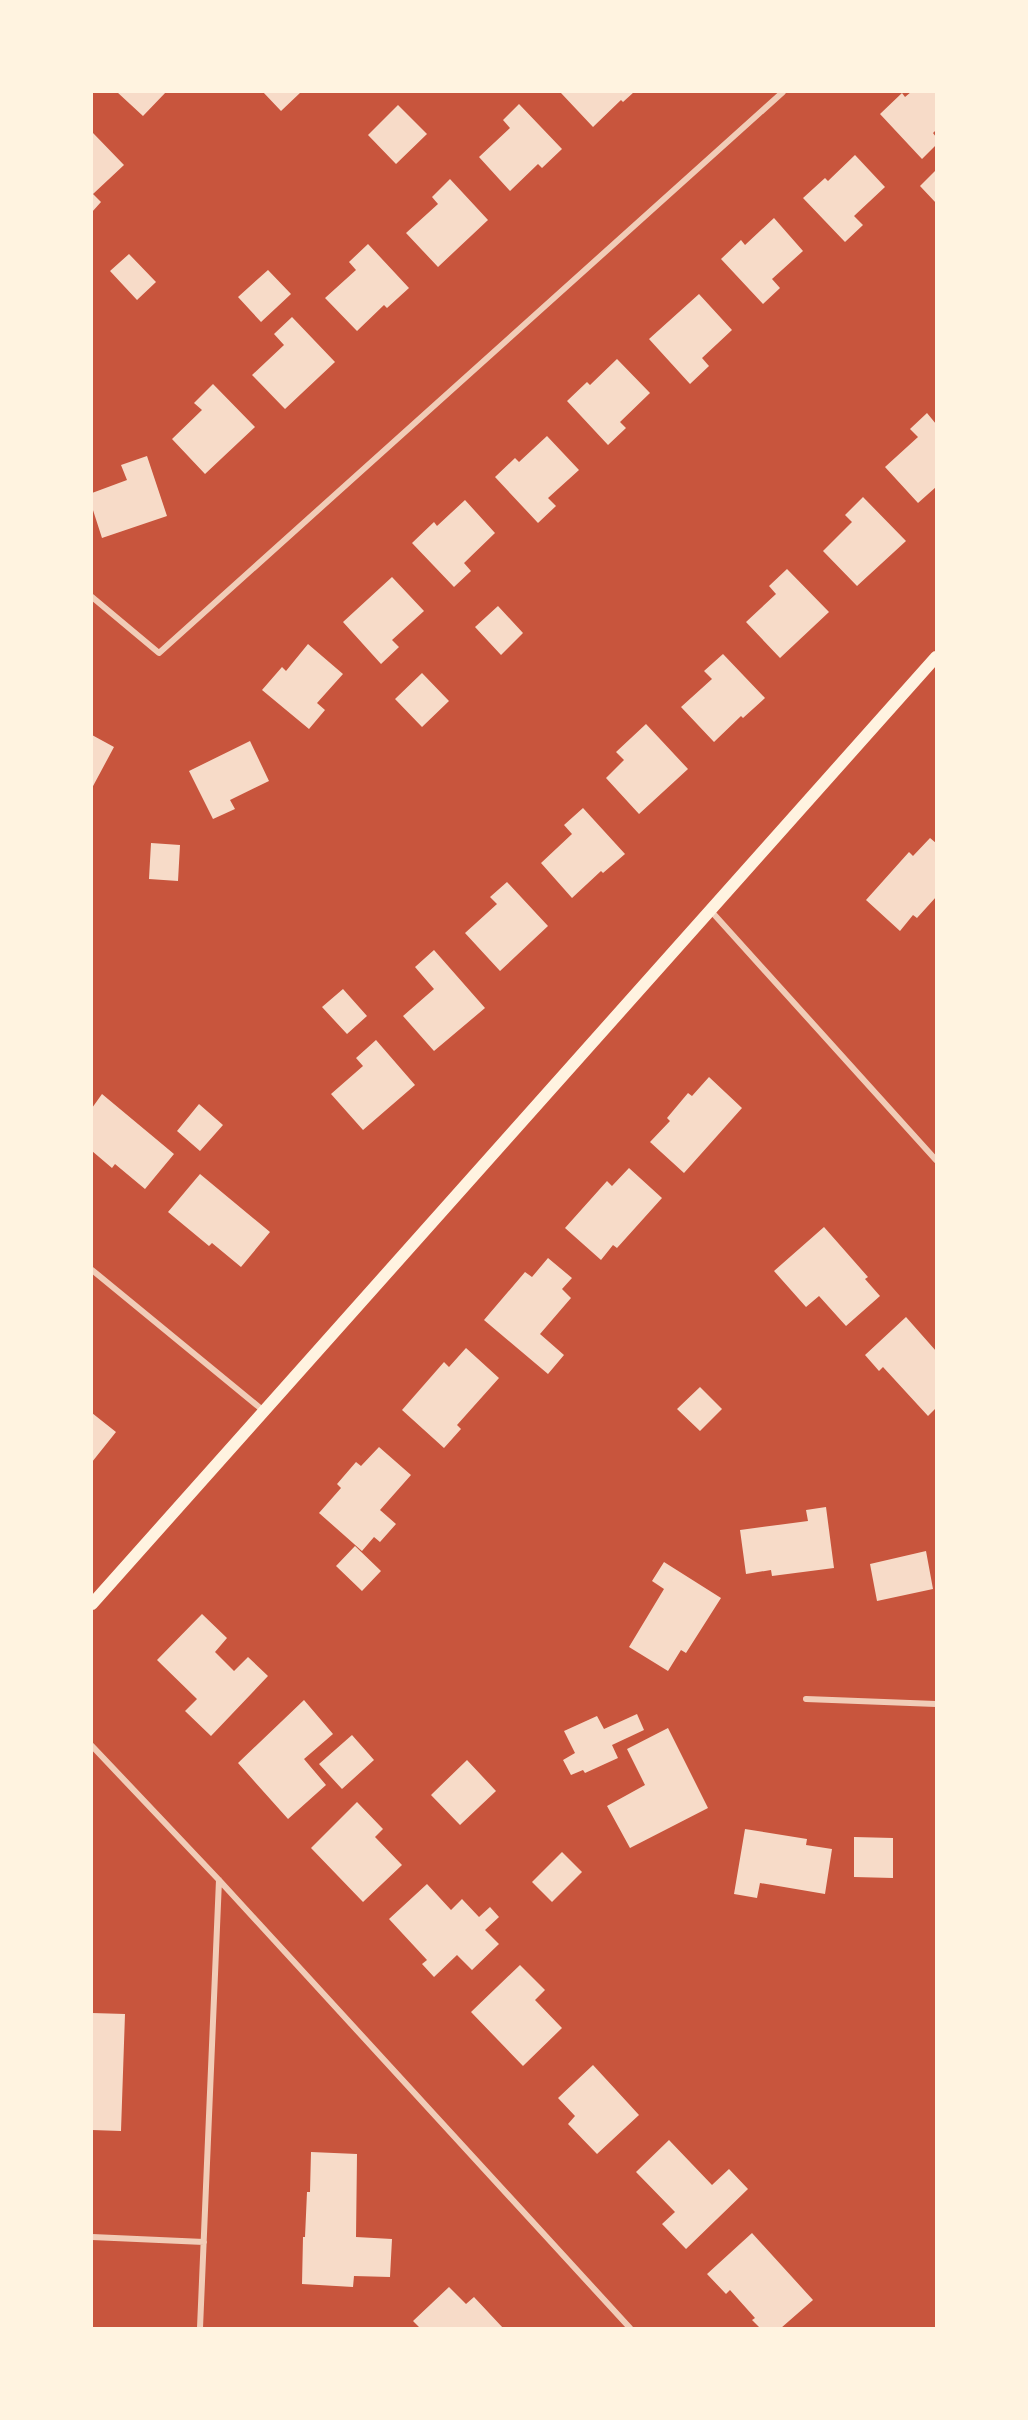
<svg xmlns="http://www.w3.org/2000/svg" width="1028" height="2420" font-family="'PT Sans',sans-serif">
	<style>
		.building { fill: #f7dbc8 }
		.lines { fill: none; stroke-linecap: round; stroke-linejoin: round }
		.minor { stroke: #f1ccb7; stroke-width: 6 }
		.secondary { stroke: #fff3e0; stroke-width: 12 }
	</style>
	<rect width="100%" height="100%" fill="#c8553d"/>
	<!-- building -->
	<path class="building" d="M117,92H166L143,116Z
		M263,92H301L281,111Z
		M562,92H634L623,102L621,100L593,127L561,93Z
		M911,92H936V130L933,133L936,137V145L922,159L880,114L902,93L905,97Z
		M519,104L562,149L542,168L538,164L510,191L479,157L510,128L503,120Z
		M398,105L427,134L396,164L368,135Z
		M93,133L124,165L93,194L101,202L92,212V134Z
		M855,155L885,187L854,216L863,225L845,242L803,198L825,178L828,181Z
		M936,170V203L920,186Z
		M450,179L488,220L438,267L406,233L438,204L432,197Z
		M774,218L803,251L772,279L780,288L763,304L721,259L741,240L745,245Z
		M368,244L409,288L387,308L384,305L357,331L325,298L356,270L349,262Z
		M129,254L156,282L137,300L110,271Z
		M268,270L291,294L261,322L238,297Z
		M699,294L732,330L702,358L709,366L690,384L649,339Z
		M292,317L335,362L285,409L252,375L284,345L274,334Z
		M617,359L650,393L620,422L626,428L608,445L567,401L587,382L590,385Z
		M213,384L255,427L205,474L172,439L202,410L194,403Z
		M927,413L936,424V487L918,503L885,467L918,437L910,429Z
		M547,436L579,470L548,498L556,506L538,523L495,477L515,458L519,462Z
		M147,456L167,516L102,538L92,507V493L127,480L121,465Z
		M863,497L906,541L857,586L823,551L852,522L845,515Z
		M465,500L495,533L464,563L471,571L454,587L412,543L434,522L437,526Z
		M787,569L829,612L780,658L746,622L776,594L769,586Z
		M392,577L424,611L392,640L399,647L381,664L343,622Z
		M498,606L523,633L501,655L475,627Z
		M308,644L343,674L317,703L325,710L309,729L262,690L282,667L286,671Z
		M723,654L765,698L743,718L741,716L714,742L681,707L712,679L704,671Z
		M422,673L449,701L422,727L395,699Z
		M646,724L688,769L639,814L606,778L624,760L616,752Z
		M92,735L114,747L92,788Z
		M250,741L269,781L230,800L235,809L213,819L189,771Z
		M583,808L625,854L603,873L601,871L572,898L541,863L572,834L564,825Z
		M930,838L936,843V897L917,918L913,915L900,931L866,900L909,852L913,856Z
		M151,843L180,845L178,881L149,879Z
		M507,882L548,926L500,971L465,933L497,904L490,897Z
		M434,950L485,1008L434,1051L403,1016L434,989L415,967Z
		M343,989L367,1016L347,1034L322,1007Z
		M376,1040L415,1085L363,1130L331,1094L363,1066L356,1058Z
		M709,1077L742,1108L684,1173L650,1142L670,1121L667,1118L688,1093L692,1096Z
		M102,1094L174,1154L145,1189L115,1164L112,1168L92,1151V1108Z
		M199,1104L223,1125L200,1151L177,1131Z
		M629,1168L662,1198L617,1248L613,1245L601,1260L565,1228L607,1181L612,1186Z
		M200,1174L270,1232L241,1267L212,1243L209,1246L168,1212Z
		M824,1227L868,1277L865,1279L880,1296L846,1326L819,1296L806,1307L774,1271Z
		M548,1258L572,1278L562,1289L571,1298L540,1334L564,1355L548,1374L484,1320L525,1272L532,1277Z
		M906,1317L936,1351V1408L928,1416L883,1367L879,1371L865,1355Z
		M466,1348L499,1378L457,1425L461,1429L444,1448L402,1410L444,1362L449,1367Z
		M700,1387L722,1409L700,1431L677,1409Z
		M92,1413L116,1432L92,1462Z
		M379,1447L411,1475L380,1510L396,1524L380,1542L374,1537L362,1551L319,1513L341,1488L337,1484L356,1462L361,1466Z
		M826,1507L834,1568L772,1576L771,1570L746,1574L740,1530L808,1521L806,1510Z
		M355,1546L381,1571L362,1591L336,1566Z
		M926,1551L933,1589L877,1601L870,1564Z
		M664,1562L721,1598L686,1653L681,1650L668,1671L629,1647L664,1589L652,1581Z
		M202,1614L227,1638L215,1652L234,1671L248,1657L268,1676L211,1736L185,1711L197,1699L157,1660Z
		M304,1700L333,1734L304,1759L326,1785L288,1819L238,1763Z
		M637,1714L644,1730L612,1745L618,1758L585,1773L583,1770L571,1775L563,1760L575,1753L564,1731L597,1716L604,1729Z
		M668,1728L708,1808L630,1848L607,1806L645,1785L627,1749Z
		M352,1735L374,1760L342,1789L319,1764Z
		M467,1760L496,1791L460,1825L431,1795Z
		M357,1802L383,1829L375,1837L402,1865L363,1902L311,1848Z
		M745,1829L807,1839L806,1845L832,1849L825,1894L760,1883L757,1898L734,1894Z
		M854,1837L893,1838V1878L854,1877Z
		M562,1852L582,1872L552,1902L532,1882Z
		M427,1884L451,1910L462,1899L479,1917L490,1907L499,1917L485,1930L499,1944L472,1970L457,1955L434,1977L422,1964L427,1960L389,1919Z
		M520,1965L545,1990L535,2000L562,2028L523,2066L471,2012Z
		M92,2013L125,2014L121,2131L92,2130Z
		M593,2065L639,2115L597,2154L568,2124L575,2116L558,2098Z
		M669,2140L712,2185L729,2169L748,2189L686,2249L662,2224L675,2212L636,2172Z
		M311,2152L357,2154L356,2237L392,2239L390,2277L354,2276L353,2287L302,2284L303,2237H305L307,2192H310Z
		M752,2233L813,2300L781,2328H760L752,2320L755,2318L730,2290L726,2294L707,2274Z
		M449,2287L466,2304L474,2297L503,2328H420L413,2321Z"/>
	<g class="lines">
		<!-- minor -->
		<path class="minor" d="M92,597L159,653L783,92
			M711,911L936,1160
			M92,1270L265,1412
			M806,1699L936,1704
			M92,1746L219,1880L630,2328
			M92,2237L204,2242
			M200,2328L219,1880"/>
		<!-- secondary -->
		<path class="secondary" d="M92,1604L936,657"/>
	</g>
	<!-- border -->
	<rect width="1028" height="2420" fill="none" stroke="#fff3e0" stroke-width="186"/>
</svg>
